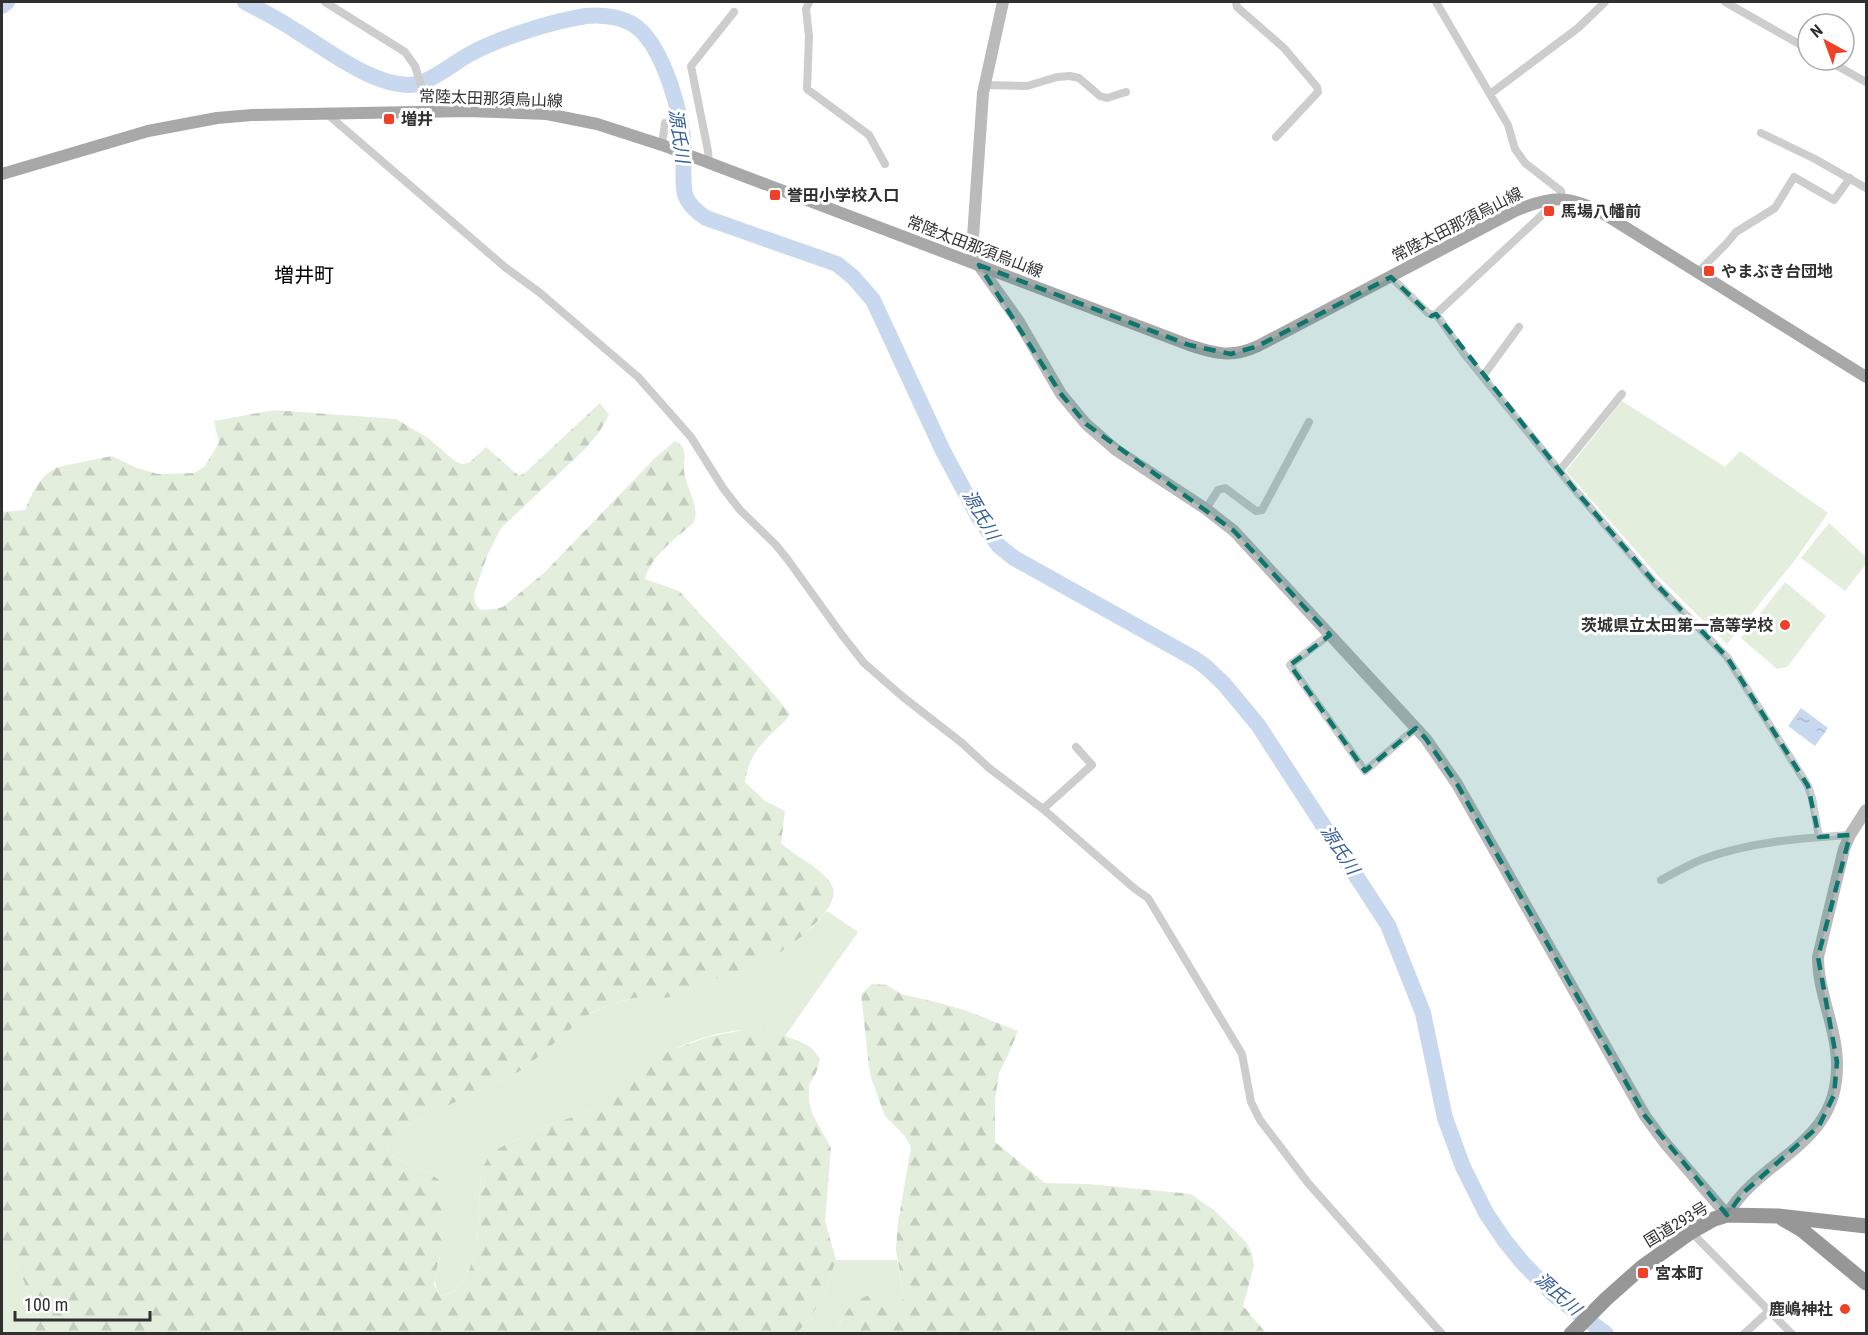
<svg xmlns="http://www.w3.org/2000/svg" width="1868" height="1335" font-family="'Roboto Condensed','Noto Sans JP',sans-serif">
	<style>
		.grass { fill: #e3eedd }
		.forest { fill: url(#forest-firs) }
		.water { fill: url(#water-ripples) }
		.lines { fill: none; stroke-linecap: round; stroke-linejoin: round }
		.river { stroke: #c8d8ee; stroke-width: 16 }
		.street { stroke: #cdcdcd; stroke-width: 8 }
		.secondary { stroke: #bababa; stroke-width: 12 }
		.primary { stroke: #a8a8a8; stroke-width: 12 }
		.highway { stroke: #979797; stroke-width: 15 }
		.marked { fill: #0f766e; fill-opacity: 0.2; stroke: #0f766e; stroke-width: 4.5; stroke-dasharray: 12 8; stroke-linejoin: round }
		.poi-dot { fill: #f04128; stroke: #fff; stroke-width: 2 }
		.labels { text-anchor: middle; stroke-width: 6; stroke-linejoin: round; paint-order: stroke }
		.street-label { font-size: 16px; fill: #303030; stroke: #fff }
		.poi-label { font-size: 16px; font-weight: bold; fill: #303030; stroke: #fff; text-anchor: start }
		.water-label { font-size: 18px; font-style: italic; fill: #386098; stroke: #fff }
		.quarter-label { font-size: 20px; fill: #000; stroke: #fff }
	</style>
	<defs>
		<pattern id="forest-firs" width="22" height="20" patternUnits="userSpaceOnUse" patternTransform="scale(1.5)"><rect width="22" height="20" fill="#e3eedd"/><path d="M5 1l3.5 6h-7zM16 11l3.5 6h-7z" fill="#c3ccbe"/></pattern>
		<pattern id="water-ripples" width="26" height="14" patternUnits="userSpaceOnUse" patternTransform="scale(1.5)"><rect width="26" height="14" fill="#c8d8ee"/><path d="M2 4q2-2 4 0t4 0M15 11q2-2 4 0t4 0" fill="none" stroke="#acbacc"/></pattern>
	</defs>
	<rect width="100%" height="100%" fill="#fff"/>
	<!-- grass -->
	<path class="grass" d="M1622,401L1725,467L1740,451L1828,513L1795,560L1727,644L1660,578L1566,471Z
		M1829,523L1866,557V564L1845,591L1801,558Z
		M1785,582L1826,616L1787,667L1777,669L1741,638Z
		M827,911L858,932L785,1036C744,1021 694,1037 658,1058L592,1109L580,1115L553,1123L501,1147L481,1171L477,1245L469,1271L462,1283L453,1292L440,1296C432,1281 435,1274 440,1258L430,1173L417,1169L393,1156L387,1144L407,1126L420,1119L524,1069L586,1016L611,1004L639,997H668L772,957L813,927Z
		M2,1246C28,1276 29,1296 35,1333H2Z
		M836,1260H897L903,1290L902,1304L891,1311L841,1321L837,1333L797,1334L820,1303Z"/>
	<!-- forest -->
	<path class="forest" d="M600,403L609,415L598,434L583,451L501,528L487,556L475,591C473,599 474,604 481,610L495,609L503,607L545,572L655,458L675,441C679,443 683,446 684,451C686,457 683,464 684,471C686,488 700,505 694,522C677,538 651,555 645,579L679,591L766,685L790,714L787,719C765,740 749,752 745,782L765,801L785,811L781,843C794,856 828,871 833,888C840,910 789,948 772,957C756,966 737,970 720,977C704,983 686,993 669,997C661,999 650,997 642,997C622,999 603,1007 586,1016L524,1069L420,1119L407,1126L387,1144L393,1156L417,1169L430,1173L440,1181L447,1193L443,1245L436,1271L434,1285L441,1296L453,1292L462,1283L469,1271L477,1245L481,1171L489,1156L501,1147L553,1123L580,1115L592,1109L658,1057L669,1051L708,1037L748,1029L775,1032L801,1042L812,1048L820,1059L816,1073L809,1085V1100L812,1113L831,1148L825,1221L836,1260L820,1303L797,1334L35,1333C29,1296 28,1276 2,1246V512L25,510C33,492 39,476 58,467L112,456L137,468L158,474L194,473L204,467L219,443L214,421L274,410L396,419L428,438L455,461L462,464L469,463L486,447L519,476L525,473Z
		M872,984L887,985L901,994L940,1003L967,1011L1018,1031L1008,1055L999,1073L995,1099V1142L1045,1183L1088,1184L1191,1194L1215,1211L1246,1242L1252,1253L1254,1266L1243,1306L1266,1333H837C843,1315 850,1302 869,1295L891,1310L902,1304L903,1290L896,1250L898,1223L911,1147L904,1135L885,1116L870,1075L861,994Z"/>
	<!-- water -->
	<path class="water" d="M1801,708L1828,728L1815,746L1788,726Z"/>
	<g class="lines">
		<!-- river -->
		<path class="river" d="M245,2C262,11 280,20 296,31C328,50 371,85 410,85C429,84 453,63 470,54C499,38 553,21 586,16C602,14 625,17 638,28C665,51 682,115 684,149C684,161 682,184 685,194C687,203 698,213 706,218L837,264L853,277L873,300L943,451L979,518L999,546L1014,558L1195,659L1206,667L1224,684L1258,725L1388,925L1423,1013L1445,1118L1463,1167L1486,1213L1505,1241L1522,1262L1554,1295L1606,1334
			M2,6L7,2"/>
		<!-- street -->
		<path class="street" d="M325,2L405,52L415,66L424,95L444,105L448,111
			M809,2L806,9L809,36L807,89L869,135L885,164
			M1236,2L1237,7L1284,48L1317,87L1318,92L1276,137
			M1436,2L1508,125L1515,149L1525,163L1561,191L1562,198
			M1725,2L1808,49
			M1827,60L1866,82
			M984,85L1027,86L1057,77L1070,76L1079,78L1100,96L1107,98L1126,92
			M1490,94L1578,28L1605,2
			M326,113L506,268L539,292L638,377L691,437L723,488L740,510L776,545L788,560L842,635L864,663L903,697L962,743L989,768L1043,809L1135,889L1148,898L1242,1054L1251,1102L1260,1120L1308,1183L1442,1334
			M1761,133L1815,159L1866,188
			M662,145L665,123
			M709,163L708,151L691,66L734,12
			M1698,272L1727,243L1736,232L1775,208L1794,177L1834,200L1850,178
			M1391,277L1428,313L1433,315L1436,314L1543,214L1555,199
			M1436,314L1465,355L1575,490L1655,583L1727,657L1808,786L1812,798L1819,837
			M1483,376L1519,327
			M1560,470L1622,394
			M1206,509L1218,490L1225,488L1256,511L1262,510L1309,422
			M1330,634L1290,665L1365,771L1416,728
			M1043,809L1092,765L1076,747
			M1661,880C1674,873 1688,865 1703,859C1750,842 1800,838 1850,835
			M1691,1232L1792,1334
			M1744,1334L1770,1310"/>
		<!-- secondary -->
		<path class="secondary" d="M1003,2L983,93L973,237V254L975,260L1018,320L1061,394L1086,424L1116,450L1206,509L1234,531L1426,739L1457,784L1645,1116L1665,1143L1727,1215C1762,1156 1838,1146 1837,1065C1837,1028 1818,994 1818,957L1844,849L1850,835L1866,810"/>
		<!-- primary -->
		<path class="primary" d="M2,174L148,131L217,118L252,115L469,111L547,114L597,124L662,145L1189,345C1216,354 1232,358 1258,346L1515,211C1551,196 1569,194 1604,214L1866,377"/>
		<!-- highway -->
		<path class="highway" d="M1783,1219L1802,1230L1866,1283
			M1571,1334L1606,1299L1642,1267L1691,1232L1714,1219L1727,1215L1778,1216L1866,1226"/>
	</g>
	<!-- marked area -->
	<path class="marked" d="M979,265L1189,345L1231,354L1258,346L1391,277L1431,316L1436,314L1575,490L1655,583L1727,657L1808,786L1819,837L1850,835L1818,957L1837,1062L1834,1095L1819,1126L1743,1193L1727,1215L1645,1116L1457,784L1426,739L1416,728L1365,771L1290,665L1330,635L1234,531L1086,424L1061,394Z"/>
	<!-- markers -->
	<g class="poi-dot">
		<rect x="383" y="113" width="12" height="12" rx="3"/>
		<rect x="769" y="189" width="12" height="12" rx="3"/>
		<rect x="1543" y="205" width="12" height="12" rx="3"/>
		<rect x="1703" y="265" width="12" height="12" rx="3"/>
		<circle cx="1785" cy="625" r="6"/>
		<rect x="1637" y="1267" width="12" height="12" rx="3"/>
		<circle cx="1845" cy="1309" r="6"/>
	</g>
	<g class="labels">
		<!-- street labels -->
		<g class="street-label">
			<text transform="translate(491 98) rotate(2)" y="6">常陸太田那須烏山線</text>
			<text transform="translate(1457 224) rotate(-27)" y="6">常陸太田那須烏山線</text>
			<text transform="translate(975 246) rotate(21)" y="6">常陸太田那須烏山線</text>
			<text transform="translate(1676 1224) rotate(-31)" y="6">国道293号</text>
		</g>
		<!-- poi labels -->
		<g class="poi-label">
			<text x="401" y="125">増井</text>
			<text x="787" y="201">誉田小学校入口</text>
			<text x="1561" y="217">馬場八幡前</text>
			<text x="1721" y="277">やまぶき台団地</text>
			<text x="1773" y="631" text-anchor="end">茨城県立太田第一高等学校</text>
			<text x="1655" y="1279">宮本町</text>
			<text x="1833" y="1315" text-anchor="end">鹿嶋神社</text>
		</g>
		<!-- water labels -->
		<g class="water-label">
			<text transform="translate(679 136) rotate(82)" y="6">源氏川</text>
			<text transform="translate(981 515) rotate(60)" y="6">源氏川</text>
			<text transform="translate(1340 850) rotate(57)" y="6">源氏川</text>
			<text transform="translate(1558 1294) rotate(41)" y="6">源氏川</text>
		</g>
		<!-- quarter labels -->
		<g class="quarter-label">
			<text x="304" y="282">増井町</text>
		</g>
	</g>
	<!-- border -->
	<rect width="1868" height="1335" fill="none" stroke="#303030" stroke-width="6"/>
	<!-- north arrow -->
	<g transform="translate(1826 42) rotate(319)"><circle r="28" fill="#ffffff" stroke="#acacac" stroke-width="1.5"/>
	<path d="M0-4.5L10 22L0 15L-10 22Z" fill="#f04128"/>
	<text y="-9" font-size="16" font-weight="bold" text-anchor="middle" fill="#303030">N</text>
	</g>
	<!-- scale -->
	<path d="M15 1311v9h135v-9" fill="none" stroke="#303030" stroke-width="3"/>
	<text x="24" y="1311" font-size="18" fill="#303030" stroke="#ffffff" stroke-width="4.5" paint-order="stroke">100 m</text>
</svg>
